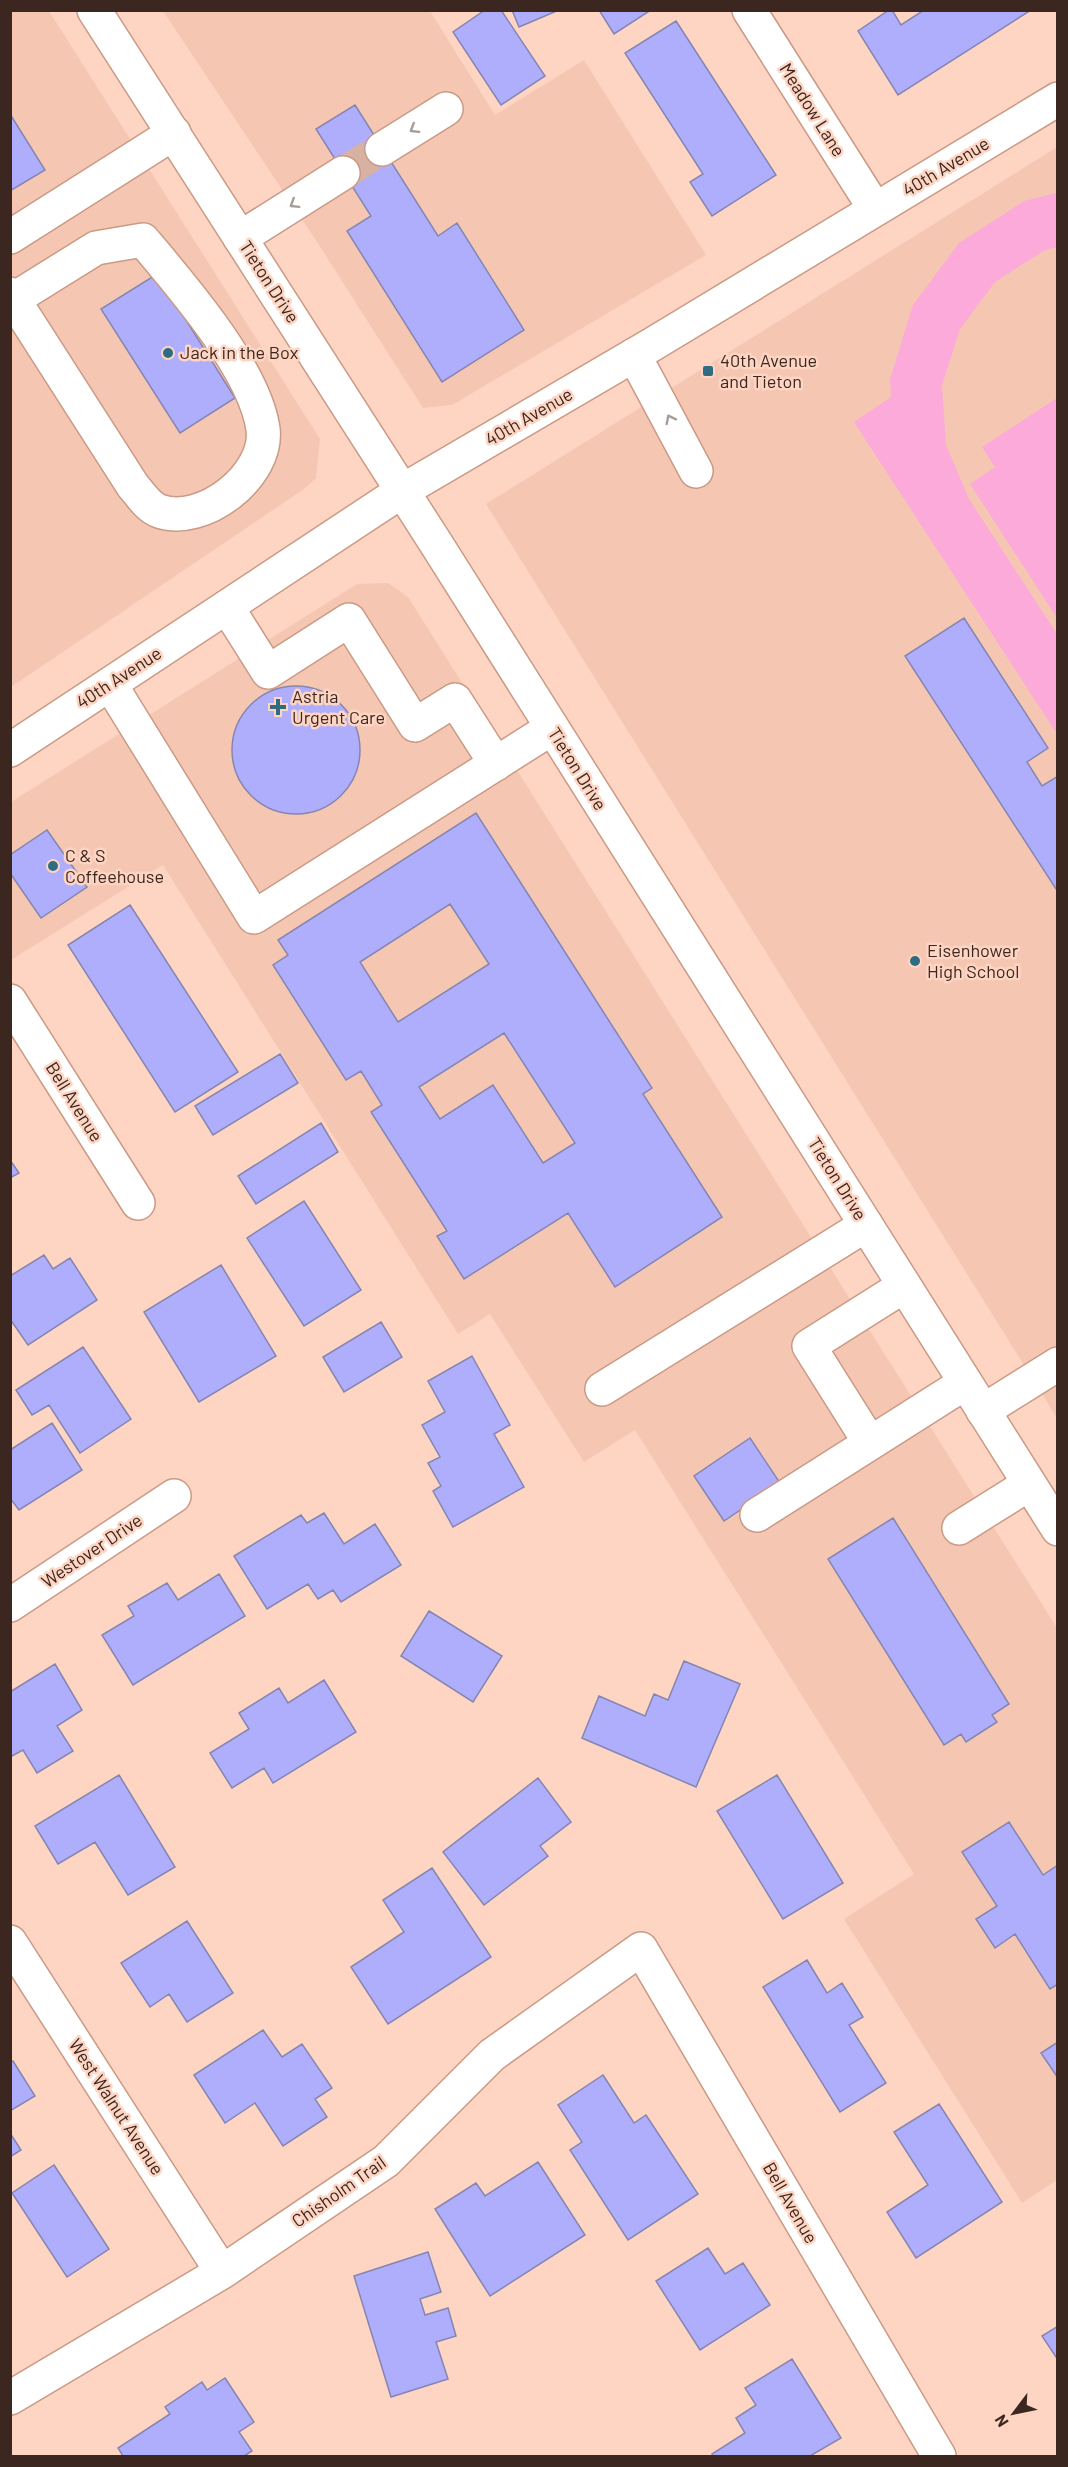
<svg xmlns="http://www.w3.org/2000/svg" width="1068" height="2467" font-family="Barlow,sans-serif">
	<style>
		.built { fill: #f5c7b3 }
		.green { fill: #fbaad9 }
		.building { fill: #afaefd; stroke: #8585b1; stroke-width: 1.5; fill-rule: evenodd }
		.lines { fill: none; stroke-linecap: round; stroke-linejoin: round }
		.minor-tunnel { stroke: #d7b1a2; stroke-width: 33; stroke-dasharray: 33 16; stroke-linecap: butt }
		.minor-casing { stroke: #ca9a85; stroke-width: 36 }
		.major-casing { stroke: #ca9a85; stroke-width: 36 }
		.minor { stroke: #fff; stroke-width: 33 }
		.major { stroke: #fff; stroke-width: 33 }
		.oneway { stroke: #a79e9a }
		.poi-dot { fill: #2e6c82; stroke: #fed4c3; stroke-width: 2 }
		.labels { text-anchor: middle; stroke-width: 5; stroke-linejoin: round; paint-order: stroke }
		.street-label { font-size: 18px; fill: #3b271f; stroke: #fed4c3 }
		.poi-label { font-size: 18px; fill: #3b271f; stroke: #fed4c3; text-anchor: start }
	</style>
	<rect width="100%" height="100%" fill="#fed4c3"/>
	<!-- built -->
	<path class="built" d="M11,11H49L320,439L316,478L304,489L11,687Z
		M163,11H430L495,115L584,60L706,255L452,405L423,408L317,242Z
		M1057,147V1418L486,504Z
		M388,583L408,597L1057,1628V2180L1022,2203L844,1919L914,1874L635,1430L584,1462L490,1314L458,1334L163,865L11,960V802L357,584Z"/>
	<!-- green -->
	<path class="green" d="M1057,193V247L1045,250L995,282L960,329L942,385L946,445L969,499L1057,634V734L854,422L891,397L890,379L913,305L959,243L1024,201Z
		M1057,398V618L970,484L995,467L982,447Z"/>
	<!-- building -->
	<path class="building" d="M485,10H501L545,76L501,105L453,32Z
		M512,10H559L519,27Z
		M599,10H651L614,34Z
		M889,10H892L901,25L924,10H1031L898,95L858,31Z
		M676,21L776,175L712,216L690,182L703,174L625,53Z
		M355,105L438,236L457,223L524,330L442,382L347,231L371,216L316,129Z
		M10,114L45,170L10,191Z
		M157,274L235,398L180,433L101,309Z
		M964,618L1048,748L1027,762L1042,786L1058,776V892L905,656Z
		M232 750a64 64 0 1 1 128 0a64 64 0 1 1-128 0Z
		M476,813L652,1088L643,1094L722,1217L615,1287L568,1213L464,1279L437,1236L447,1231L371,1112L382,1105L361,1071L346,1080L273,965L288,955L278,940ZM450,904L489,964L398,1022L360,962ZM504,1033L575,1143L543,1163L493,1085L440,1119L419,1087Z
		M47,830L87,887L41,918L10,873V855Z
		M130,905L238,1072L175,1112L68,945Z
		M280,1054L298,1083L213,1135L195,1106Z
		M321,1123L338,1152L256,1204L238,1176Z
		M10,1160L19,1173L10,1178Z
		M304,1201L361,1290L304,1326L247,1238Z
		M44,1255L53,1269L70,1258L97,1300L28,1345L10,1319V1276Z
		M221,1265L276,1356L199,1402L144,1312Z
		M381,1322L402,1357L344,1392L323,1357Z
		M83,1347L131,1419L80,1453L49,1405L32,1415L16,1390Z
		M472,1356L510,1425L494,1434L524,1487L453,1527L433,1491L441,1486L428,1463L440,1457L422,1425L445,1412L428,1381Z
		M52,1423L82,1470L19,1510L10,1498V1450Z
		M750,1438L780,1483L724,1521L694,1476Z
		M324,1513L344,1544L375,1524L401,1565L341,1602L333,1590L318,1599L308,1584L267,1609L234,1556L301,1515L307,1523Z
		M893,1518L1009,1704L992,1715L997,1722L966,1742L961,1734L944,1745L828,1559Z
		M219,1574L245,1616L133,1685L102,1635L134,1616L128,1606L167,1583L178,1600Z
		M429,1611L502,1656L473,1702L401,1656Z
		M684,1661L740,1684L696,1787L582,1738L599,1696L645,1716L654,1694L668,1700Z
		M55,1664L82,1710L57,1726L73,1751L37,1773L23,1750L10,1757V1692Z
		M324,1680L356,1732L273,1783L264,1768L232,1788L210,1753L249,1729L239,1713L279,1688L288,1703Z
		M119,1775L175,1867L128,1895L95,1842L58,1864L35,1826Z
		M777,1775L843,1883L783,1919L717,1811Z
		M538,1778L571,1822L540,1846L548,1856L484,1905L443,1852Z
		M1009,1822L1043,1875L1058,1865V1984L1050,1989L1015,1934L995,1948L976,1919L997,1906L962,1852Z
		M432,1868L491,1957L388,2024L351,1967L404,1932L383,1900Z
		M187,1921L233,1993L187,2022L169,1994L150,2007L121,1963Z
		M807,1960L827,1993L842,1983L863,2017L849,2025L886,2083L840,2112L763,1987Z
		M263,2030L282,2057L302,2044L332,2088L315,2099L327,2117L283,2146L255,2103L225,2123L194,2075Z
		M1058,2042V2078L1041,2053Z
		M13,2061L35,2096L10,2111V2063Z
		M603,2075L634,2123L646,2115L698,2194L628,2240L570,2150L582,2142L558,2105Z
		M939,2104L1002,2202L916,2258L887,2212L928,2185L894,2132Z
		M10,2133L21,2150L10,2157Z
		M538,2162L585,2235L490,2296L435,2209L476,2183L485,2196Z
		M54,2165L109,2249L67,2277L12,2193Z
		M708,2248L725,2274L743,2263L770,2305L700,2350L656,2281Z
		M428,2252L441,2292L420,2299L425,2315L448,2308L456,2336L436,2342L448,2379L391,2397L354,2276Z
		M1058,2326V2360L1042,2336Z
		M792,2359L841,2438L810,2456H713L712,2454L745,2433L736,2418L756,2405L745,2388Z
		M225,2378L254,2422L239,2432L252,2451L244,2456H123L118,2448L170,2414L165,2407L202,2382L207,2390Z"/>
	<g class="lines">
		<!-- minor-tunnel -->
		<path class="minor-tunnel" d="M343,173L382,149"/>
		<defs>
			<path id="minor" d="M749,10L875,209
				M382,149L446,109
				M10,237L174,133
				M240,238L343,173
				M10,294L133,486C141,495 148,507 159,511C203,527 269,475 263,429C255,370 181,285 143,240L96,248L14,299
				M634,355L696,471
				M227,607L268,672L349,620L415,725L455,700L496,764
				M110,684L254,917L552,728
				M10,1001L138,1203
				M602,1389L866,1225
				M983,1411L1058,1364
				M870,1443L809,1346L904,1286
				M757,1515L965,1383
				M959,1528L1029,1484
				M10,1605L174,1496
				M10,1942L222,2272
				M10,2398L222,2272L386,2161L492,2055L641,1949L939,2456"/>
			<path id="major" d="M94,10L437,545L1058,1529
				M10,750L402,491L653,344L1058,99"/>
		</defs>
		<!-- minor casing -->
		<use href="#minor" class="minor-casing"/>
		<!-- major casing -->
		<use href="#major" class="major-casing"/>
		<!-- minor -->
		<use href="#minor" class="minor"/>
		<!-- major -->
		<use href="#major" class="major"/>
	</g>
	<!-- one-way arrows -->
	<defs><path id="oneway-chevron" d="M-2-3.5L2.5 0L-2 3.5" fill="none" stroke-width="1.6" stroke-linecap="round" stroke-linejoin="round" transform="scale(1.5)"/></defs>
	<g class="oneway">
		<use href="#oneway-chevron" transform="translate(414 129) rotate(148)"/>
		<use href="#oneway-chevron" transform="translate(294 204) rotate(148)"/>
		<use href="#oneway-chevron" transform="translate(670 419) rotate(-117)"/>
	</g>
	<!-- markers -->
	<g class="poi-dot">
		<circle cx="168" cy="353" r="6"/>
		<rect x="702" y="365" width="12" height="12" rx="3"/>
		<path d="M275 698h6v6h6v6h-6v6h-6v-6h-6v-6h6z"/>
		<circle cx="53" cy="866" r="6"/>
		<circle cx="915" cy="961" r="6"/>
	</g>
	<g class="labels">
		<!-- street labels -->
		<g class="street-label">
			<text transform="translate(812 110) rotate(58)" y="6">Meadow Lane</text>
			<text transform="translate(946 167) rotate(-31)" y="6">40th Avenue</text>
			<text transform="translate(269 282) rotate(57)" y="6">Tieton Drive</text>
			<text transform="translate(529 417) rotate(-30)" y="6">40th Avenue</text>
			<text transform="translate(119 678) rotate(-33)" y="6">40th Avenue</text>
			<text transform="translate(577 769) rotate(58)" y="6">Tieton Drive</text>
			<text transform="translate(74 1102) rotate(58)" y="6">Bell Avenue</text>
			<text transform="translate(837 1179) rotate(58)" y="6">Tieton Drive</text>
			<text transform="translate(92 1551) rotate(-34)" y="6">Westover Drive</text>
			<text transform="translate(116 2107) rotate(57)" y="6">West Walnut Avenue</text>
			<text transform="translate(339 2192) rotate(-35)" y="6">Chisholm Trail</text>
			<text transform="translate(790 2203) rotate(60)" y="6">Bell Avenue</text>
		</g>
		<!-- poi labels -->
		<g class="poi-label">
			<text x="180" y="359">Jack in the Box</text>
			<text x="720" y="367">40th Avenue<tspan x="720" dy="21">and Tieton</tspan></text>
			<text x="292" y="703">Astria<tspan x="292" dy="21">Urgent Care</tspan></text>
			<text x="65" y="862">C &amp; S<tspan x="65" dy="21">Coffeehouse</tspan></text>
			<text x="927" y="957">Eisenhower<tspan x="927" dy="21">High School</tspan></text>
		</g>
	</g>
	<!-- border -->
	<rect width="1068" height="2467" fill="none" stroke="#3b271f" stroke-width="24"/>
	<!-- north arrow -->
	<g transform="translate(1014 2413) rotate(238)" stroke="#fed4c3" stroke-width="4.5" paint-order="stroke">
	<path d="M0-4.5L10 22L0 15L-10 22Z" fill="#3b271f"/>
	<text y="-9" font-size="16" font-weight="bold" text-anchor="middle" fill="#3b271f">N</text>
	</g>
</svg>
